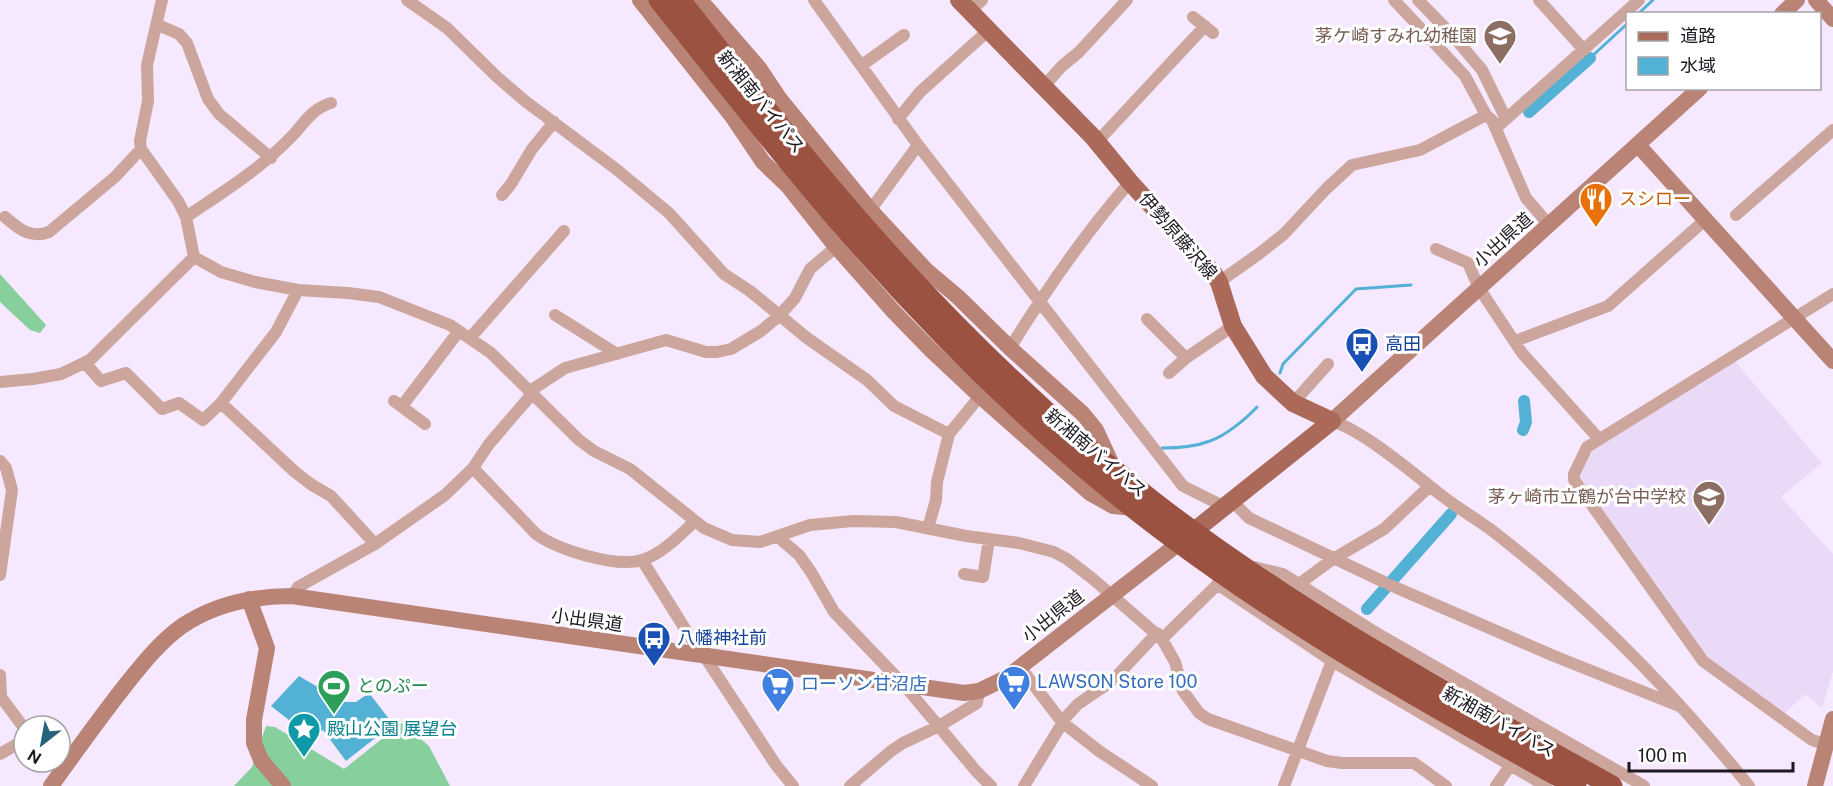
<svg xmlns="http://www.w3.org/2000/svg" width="1833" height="786" font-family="'Public Sans','Noto Sans JP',sans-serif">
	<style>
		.built { fill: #eadaf7 }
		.forest { fill: #87cf9c }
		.water { fill: #54b1d6 }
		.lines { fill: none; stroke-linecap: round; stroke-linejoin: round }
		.stream { stroke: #54b1d6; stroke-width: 3 }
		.canal { stroke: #54b1d6; stroke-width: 12 }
		.street { stroke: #cca69c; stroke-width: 12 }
		.secondary { stroke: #b98375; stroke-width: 16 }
		.primary { stroke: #aa6959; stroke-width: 18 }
		.highway-bridge { stroke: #9c5240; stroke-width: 21 }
		.labels { text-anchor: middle; stroke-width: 6; stroke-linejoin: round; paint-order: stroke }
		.education-label { font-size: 18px; fill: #785e54; stroke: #fff; text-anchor: end }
		.street-label { font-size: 18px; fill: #1e1921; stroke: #fff }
		.food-label { font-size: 18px; fill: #c56008; stroke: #fff; text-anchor: start }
		.transit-label { font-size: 18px; fill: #164399; stroke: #fff; text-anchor: start }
		.shop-label { font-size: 18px; fill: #366cbe; stroke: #fff; text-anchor: start }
		.leisure-label { font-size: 18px; fill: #27864d; stroke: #fff; text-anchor: start }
		.culture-label { font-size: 18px; fill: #0d838f; stroke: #fff; text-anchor: start }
	</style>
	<rect width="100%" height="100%" fill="#f5e8ff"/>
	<!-- built -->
	<path class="built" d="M1732,358L1822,463L1781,497L1833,554V671L1822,708L1805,694L1784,714L1706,658L1577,480L1591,448Z"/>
	<!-- forest -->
	<path class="forest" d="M0,274L46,325L40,333L30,330L0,302Z
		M402,723L429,746L450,786H234L252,767L266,726L275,727L344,769Z"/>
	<!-- water -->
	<path class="water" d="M299,676L343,702H356L369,693L393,724L346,761L323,730L317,733L294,724L271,706Z"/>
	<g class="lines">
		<!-- stream -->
		<path class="stream" d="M1638,14L1653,0
			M1590,58L1628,23
			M1280,373L1283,364L1356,289L1411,285
			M1162,448C1177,448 1197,446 1210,441C1225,436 1246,419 1257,407"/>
		<!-- canal -->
		<path class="canal" d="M1529,112L1590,58
			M1523,430L1526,422L1524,401
			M1367,609L1451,514"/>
		<!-- street -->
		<path class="street" d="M162,0L147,65L148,101L140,141L141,149L178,201L186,217L194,257L221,272L255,282L298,290L348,293L379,297L450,325L491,353L579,440L594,451L630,469L704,528L732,540L760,542L810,525L853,521L896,522L966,536L1019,543L1054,552L1067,559L1093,579L1162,639L1175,662L1183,691L1199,713L1208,719L1327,761L1342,763H1414L1446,786
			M407,0L447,28L496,76L525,101L616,169L669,213L724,274L750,291L807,338L867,380L894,406L949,434
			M814,0L918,145L1183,486L1225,507
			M1394,0L1465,76L1486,115L1492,120L1526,198L1549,225
			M1418,0L1454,37L1482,70L1506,119
			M1539,0L1584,50
			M970,11L982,0
			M1193,17L1213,33
			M158,25L179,34L187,43L208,99L219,114L271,158
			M862,65L904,35
			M1044,86L1062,66L1079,52L1127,0
			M898,119L920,92L989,30
			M1496,128L1639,0
			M1097,142L1205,26
			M502,195L511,184L532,149L554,122
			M1736,215L1833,130
			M866,216L918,145
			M5,217C19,229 30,239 49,232L115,177L141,149
			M186,217C223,192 262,168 293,135C305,122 313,108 331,103
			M1436,249L1468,263L1479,288L1522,353L1599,439
			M1219,282L1260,253L1284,234L1326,189L1352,165L1420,150L1486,115
			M555,315L617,354
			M1147,319L1186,358
			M470,338L564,231
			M1515,341L1608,306L1705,220
			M1010,348C1046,290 1085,233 1130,182
			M85,363L101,381L126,373L162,409L179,403L203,420L221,403L295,472L312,485L331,496L375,544
			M1169,373L1186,358L1233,326
			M0,382L33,379L61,374L90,360L194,257
			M530,391L565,368L666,340L706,352H717L731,349L761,331L779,316L795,298L810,269L842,242
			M394,401L425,424
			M221,403L276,332L298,290
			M1293,403L1328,364
			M402,406L459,331
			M1332,421C1366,432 1415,475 1445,498C1461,510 1478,520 1494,532C1513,547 1532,562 1550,578C1623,641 1689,712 1749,786
			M0,461L6,468L12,490L0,575
			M473,468L536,534C558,550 616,568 642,560C662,554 680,535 695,521
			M1232,501L1249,518L1384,582
			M928,528L936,500L937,482L949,434L980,396
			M778,537L799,555L811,572L834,612L905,686L976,771L991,786
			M642,560L702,656
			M1251,569L1254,567L1283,574L1378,634L1644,786
			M964,574L983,577L989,540
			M1217,584L1332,661L1546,786
			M1299,584L1333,559L1384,529L1430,486
			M1390,585L1554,656L1679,706
			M292,596L298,587L375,544L445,495L473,468L489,444L532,394
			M1162,639L1223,579
			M705,657L776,765L793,786
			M1020,667L1062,722L1099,751L1152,786
			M0,675L1,697L24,728
			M1825,744L1812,740L1703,661L1574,480V474L1587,447L1833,294
			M0,754L24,740
			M850,786L891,751L903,743L939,726L977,703L979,691
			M1024,786L1066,717L1078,704L1112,681L1157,633
			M1284,786L1332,661
			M1496,786L1510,766"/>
		<!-- secondary -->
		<path class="secondary" d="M640,0L732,116L763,162L788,186L833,243L894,312L931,350L980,396L1090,493L1113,506L1135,508
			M700,0L759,68L779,98L871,211L926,270L958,297L1010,348L1083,414L1096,430L1114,469
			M1816,0L1833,19
			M1782,14L1797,0
			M1638,145L1833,361
			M1332,421L1700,88
			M249,599L267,648L254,720V743L261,760L283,786
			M51,786C76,751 101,716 128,682C144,662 161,641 182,626C215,604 253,596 292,596L964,693L979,691L1006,678L1183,540L1179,537
			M1815,786L1833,719"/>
		<!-- primary -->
		<path class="primary" d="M959,0L1093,137L1130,182L1214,274L1219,282L1233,326L1264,376L1293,403L1332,421L1184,539"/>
		<!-- highway-bridge -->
		<path class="highway-bridge" d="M659,0C722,78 783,158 849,233C929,325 1016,412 1111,490C1254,607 1415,697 1576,786
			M680,0C750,89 820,179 897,263C976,349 1062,431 1155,503C1297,613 1456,698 1612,786"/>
	</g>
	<!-- icons -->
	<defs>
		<symbol id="school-pin" viewBox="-11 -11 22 30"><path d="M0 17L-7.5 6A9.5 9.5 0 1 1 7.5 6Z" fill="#8d6e63" stroke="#fff"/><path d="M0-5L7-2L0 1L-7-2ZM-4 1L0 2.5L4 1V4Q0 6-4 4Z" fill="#fff"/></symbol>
		<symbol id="restaurant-pin" viewBox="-11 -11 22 30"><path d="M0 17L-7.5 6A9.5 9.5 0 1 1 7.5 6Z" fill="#e8710a" stroke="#fff"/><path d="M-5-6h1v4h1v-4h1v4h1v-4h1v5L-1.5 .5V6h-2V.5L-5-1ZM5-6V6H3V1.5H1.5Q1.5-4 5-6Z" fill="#fff"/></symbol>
		<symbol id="bus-pin" viewBox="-11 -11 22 30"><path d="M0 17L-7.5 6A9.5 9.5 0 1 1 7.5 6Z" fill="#1a4fb4" stroke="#fff"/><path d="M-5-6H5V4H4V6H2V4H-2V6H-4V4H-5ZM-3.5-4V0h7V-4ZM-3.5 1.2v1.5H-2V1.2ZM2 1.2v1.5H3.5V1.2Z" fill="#fff"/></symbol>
		<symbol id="supermarket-pin" viewBox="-11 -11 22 30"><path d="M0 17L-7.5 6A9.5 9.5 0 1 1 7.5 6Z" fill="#3f7fe0" stroke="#fff"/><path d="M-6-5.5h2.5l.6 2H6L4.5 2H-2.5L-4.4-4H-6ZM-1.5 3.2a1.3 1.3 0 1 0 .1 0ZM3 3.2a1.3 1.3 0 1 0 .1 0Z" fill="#fff"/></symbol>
		<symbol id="stadium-pin" viewBox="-11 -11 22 30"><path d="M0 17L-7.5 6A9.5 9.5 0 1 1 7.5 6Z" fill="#2e9e5b" stroke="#fff"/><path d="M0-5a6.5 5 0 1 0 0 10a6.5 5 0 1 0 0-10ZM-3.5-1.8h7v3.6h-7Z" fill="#fff"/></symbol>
		<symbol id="sight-pin" viewBox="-11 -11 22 30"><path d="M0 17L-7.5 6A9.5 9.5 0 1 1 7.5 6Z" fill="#0f9aa8" stroke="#fff"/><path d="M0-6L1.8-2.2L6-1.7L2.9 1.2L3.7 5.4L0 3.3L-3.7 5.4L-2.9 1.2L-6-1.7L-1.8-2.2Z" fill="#fff"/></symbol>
	</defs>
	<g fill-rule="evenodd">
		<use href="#school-pin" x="1481" y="17" width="38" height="52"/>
		<use href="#restaurant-pin" x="1577" y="180" width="38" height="52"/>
		<use href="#bus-pin" x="1343" y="325" width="38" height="52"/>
		<use href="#school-pin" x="1690" y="478" width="38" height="52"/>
		<use href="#bus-pin" x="635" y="619" width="38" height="52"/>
		<use href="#supermarket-pin" x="995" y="663" width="38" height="52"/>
		<use href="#supermarket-pin" x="759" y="665" width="38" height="52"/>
		<use href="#stadium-pin" x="315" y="667" width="38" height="52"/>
		<use href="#sight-pin" x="285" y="710" width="38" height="52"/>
	</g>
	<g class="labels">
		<!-- education labels -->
		<g class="education-label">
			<text x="1477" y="42">茅ケ崎すみれ幼稚園</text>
			<text x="1686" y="503">茅ヶ崎市立鶴が台中学校</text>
		</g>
		<!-- street labels -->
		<g class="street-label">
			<text transform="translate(761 102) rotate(51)" y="6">新湘南バイパス</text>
			<text transform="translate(1178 236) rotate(49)" y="6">伊勢原藤沢線</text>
			<text transform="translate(1503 240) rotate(-42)" y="6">小出県道</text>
			<text transform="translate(1096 453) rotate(40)" y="6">新湘南バイパス</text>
			<text transform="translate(1053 616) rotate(-38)" y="6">小出県道</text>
			<text transform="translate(587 620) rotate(8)" y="6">小出県道</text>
			<text transform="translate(1499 722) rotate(29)" y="6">新湘南バイパス</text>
		</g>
		<!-- food labels -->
		<g class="food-label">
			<text x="1619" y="205">スシロー</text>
		</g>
		<!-- transit labels -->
		<g class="transit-label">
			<text x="1385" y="350">高田</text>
			<text x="677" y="644">八幡神社前</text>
		</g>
		<!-- shop labels -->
		<g class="shop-label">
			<text x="1037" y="688">LAWSON Store 100</text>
			<text x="801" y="690">ローソン甘沼店</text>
		</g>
		<!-- leisure labels -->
		<g class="leisure-label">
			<text x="357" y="692">とのぷー</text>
		</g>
		<!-- culture labels -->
		<g class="culture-label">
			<text x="327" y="735">殿山公園 展望台</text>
		</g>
	</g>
	<!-- legend -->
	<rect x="1626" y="12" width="195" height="78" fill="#ffffff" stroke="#a5a3a6" stroke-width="1.5"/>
	<rect x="1638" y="32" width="30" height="9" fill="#aa6959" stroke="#a5a3a6" stroke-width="1.5"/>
	<text x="1680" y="42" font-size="18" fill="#1e1921">道路</text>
	<rect x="1638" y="57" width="30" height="18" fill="#54b1d6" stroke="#a5a3a6" stroke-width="1.5"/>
	<text x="1680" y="72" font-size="18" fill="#1e1921">水域</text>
	<!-- north arrow -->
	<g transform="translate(42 744) rotate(211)"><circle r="28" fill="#ffffff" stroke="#a5a3a6" stroke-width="1.5"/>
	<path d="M0-4.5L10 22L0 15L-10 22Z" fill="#27647b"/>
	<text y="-9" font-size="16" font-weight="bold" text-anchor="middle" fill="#1e1921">N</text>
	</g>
	<!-- scale -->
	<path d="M1629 762v9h164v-9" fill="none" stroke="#1e1921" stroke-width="3"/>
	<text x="1638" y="762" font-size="18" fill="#1e1921" stroke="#ffffff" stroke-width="4.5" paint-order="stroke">100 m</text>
</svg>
